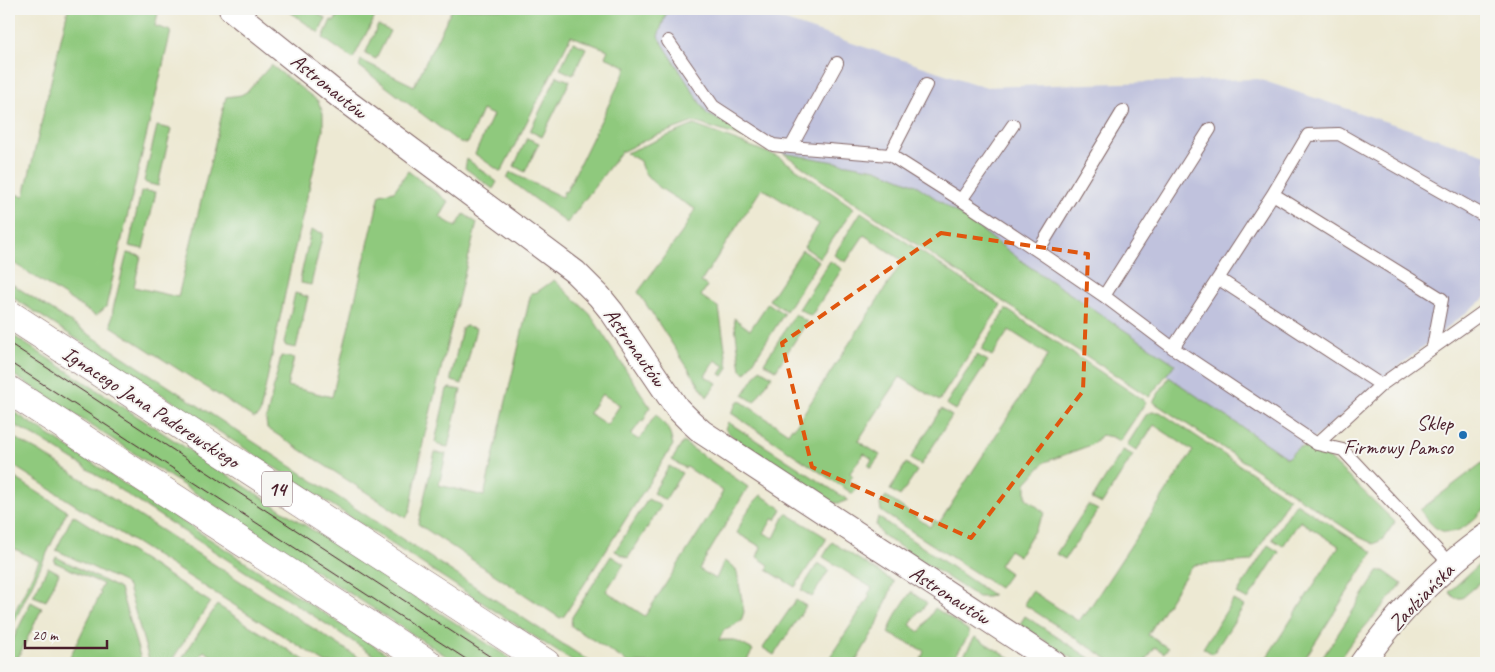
<svg xmlns="http://www.w3.org/2000/svg" width="1495" height="672" font-family="Caveat,sans-serif">
	<style>
		.industrial { fill: #c0c2dd }
		.green { fill: #8fc97d; stroke: #6c7454; fill-rule: evenodd }
		.lines { fill: none; stroke-linecap: round; stroke-linejoin: round }
		.service-casing { stroke: #836666; stroke-width: 14 }
		.minor-casing { stroke: #836666; stroke-width: 26 }
		.primary-casing { stroke: #836666; stroke-width: 29 }
		.service { stroke: #fff; stroke-width: 12 }
		.minor { stroke: #fff; stroke-width: 24 }
		.primary { stroke: #fff; stroke-width: 28 }
		.tram { stroke: #4a1f2b; stroke-width: 1 }
		.marked { fill: none; stroke: #e0560e; stroke-width: 4; stroke-dasharray: 10 6; stroke-linejoin: round }
		.poi-dot { fill: #1f6fb2; stroke: #f6f6f2; stroke-width: 2 }
		.labels { text-anchor: middle; stroke-width: 4; stroke-linejoin: round; paint-order: stroke }
		.shield { fill: #f6f6f2; stroke: #7e6067; stroke-width: 1 }
		.shield-label { font-size: 20px; font-weight: bold; fill: #4a1f2b }
		.street-label { font-size: 21px; fill: #4a1f2b; stroke: #f6f6f2 }
		.poi-label { font-size: 21px; fill: #4a1f2b; stroke: #f6f6f2; text-anchor: end }
	</style>
	<rect width="100%" height="100%" fill="#f6f6f2"/>
	<filter id="ink" filterUnits="userSpaceOnUse"><feTurbulence type="fractalNoise" baseFrequency=".02" numOctaves="2"/><feDisplacementMap in="SourceGraphic" scale="10" xChannelSelector="R" yChannelSelector="G"/><feConvolveMatrix kernelMatrix="1 2 1 2 8 2 1 2 1" color-interpolation-filters="sRGB"/></filter>
	<filter id="wash" filterUnits="userSpaceOnUse"><feTurbulence type="fractalNoise" baseFrequency=".0096" numOctaves="4" result="noise"/><feDisplacementMap in="SourceGraphic" scale="20" xChannelSelector="R" yChannelSelector="G"/><feGaussianBlur stdDeviation="1.12" result="paint"/><feColorMatrix in="noise" values="0 0 0 0 0 0 0 0 0 0 0 0 0 0 0 0 0 1.4 0 .05"/><feComposite in="paint" operator="in"/></filter>
	<g filter="url(#wash)">
		<rect width="100%" height="100%" fill="#ede9d3"/>
		<!-- industrial -->
		<path class="industrial" d="M668,9H750L984,87L1258,79L1486,155V297L1403,363L1317,436L1299,447L1287,458L1166,375L1175,364L1027,265L976,226L916,185L876,169L783,153L707,114L658,36Z"/>
		<!-- green -->
		<path class="green" d="M68,9H159L155,26L171,31L106,307L96,316L9,260V193L24,196Z
			M286,9H322L319,15L326,18L319,33Z
			M337,9H379L353,59L323,38L331,20L334,22L340,11Z
			M452,9H668L658,36L707,114L772,147L694,122L652,137L621,152L567,223L507,178L510,172L562,197L564,191L566,192L627,67L605,57L608,50L571,36L501,172L475,154L493,115L482,110L468,143H460L359,66L361,60L414,86Z
			M378,25L390,31L376,59L365,54Z
			M573,42L586,48L573,75L560,69Z
			M271,65L318,101L323,113V130L293,256L260,413L257,417L254,418L111,326L113,309L127,253L141,256L134,287L178,297L226,97L241,95L248,91Z
			M557,76L570,81L542,137L530,131Z
			M694,125L779,157L854,208L820,258L804,247L819,224L762,188L701,282L707,286L701,296L719,308L728,368L723,376L720,374L725,366L715,360L705,376L717,383L707,397L638,292L683,231L695,209C677,198 643,183 640,161L626,153Z
			M157,126L171,129L158,186L146,183L144,181Z
			M527,138L539,143L525,172L514,166Z
			M783,153L876,169L916,185L976,226L1027,265L1175,364L1149,397L941,261L811,173Z
			M467,159L497,182L493,189L465,168Z
			M408,171L449,202L440,217L456,227L464,214L477,223L424,438L410,511L406,518L267,428L266,420L281,356L294,358L287,386L332,397L380,194L394,191Z
			M144,191L156,192L143,249L129,246L141,192Z
			M861,212L1001,305L939,401L900,377L858,441L880,455L871,468L868,466L872,459L864,453L850,473L853,476L849,481L858,486L853,494L731,413L739,400L788,433L792,427L794,428L903,261L864,235L846,262L834,255Z
			M311,230L323,233L311,285L301,283L300,280Z
			M802,250L819,261L786,311L769,300Z
			M830,261L842,269L811,316L799,309Z
			M554,280L590,314L650,407L643,422L641,421L631,435L639,440L656,414L669,430L673,445L564,616L560,618L418,524L435,452L446,454L439,485L484,496L531,293L537,292ZM602,394L620,405L607,425L589,413Z
			M9,282L90,335L592,663H575L9,295Z
			M295,293L308,297L296,348L286,346L284,343Z
			M768,303L784,314L746,373L741,370L734,318L750,330Z
			M1006,309L1146,402L1120,441L1112,437L1102,435L1091,445L1045,462L1026,483V498L1045,513L1019,556L1009,550L999,565L1010,573L999,588L885,514L881,511L880,504L886,496L930,527L934,520L939,523L1048,355L1009,330L992,356L981,350Z
			M795,314L807,322L776,370L764,363Z
			M466,326L476,328L462,384L452,381L451,378L462,328Z
			M9,333L517,663H457L9,372Z
			M977,355L988,361L956,410L946,404Z
			M760,369L772,376L754,402L743,395Z
			M1169,377L1287,458L1299,447H1318L1395,522L1383,539L1374,544L1359,537L1153,402Z
			M450,388L461,390L448,447L438,445L435,442L447,389Z
			M9,409L401,663H386L80,464L40,439L9,422Z
			M941,409L952,416L921,465L910,459Z
			M1152,412H1160L1289,498L1251,561L1194,565L1189,570L1148,635L1168,648L1164,653L1155,647L1144,663H1114L1025,605V602L1032,591L1078,621L1083,614L1085,615L1193,451L1154,425L1136,451L1127,445L1146,415Z
			M728,422L848,500L840,503H832L734,438L725,429Z
			M9,435L40,452L367,663H326L9,463Z
			M683,442L748,487L699,569L716,579L724,561L734,567L737,572L744,612L741,621L724,630L719,640H734L753,650L745,663H629L571,626L572,617L611,556L624,564L606,591L645,616L721,498L720,497L723,491L687,467L685,468L672,460Z
			M1123,450L1133,455L1102,504L1092,499Z
			M1486,460V508C1472,520 1457,541 1436,528C1430,524 1425,516 1420,510Z
			M906,463L917,471L900,496L890,490Z
			M669,466L682,473L665,500L653,493Z
			M9,474L67,511L9,633V624L39,561L9,546Z
			M761,495L782,509L776,520L773,518L764,533L774,538L786,513L824,536L826,540L795,587L767,570L769,565L757,557L761,547L737,533C743,518 749,506 761,495Z
			M648,499L661,506L628,558L615,551Z
			M1296,503L1373,552L1302,663H1263L1339,546L1300,521L1283,546L1272,539Z
			M1088,505L1098,510L1065,559L1056,554Z
			M73,515L210,602L170,663H150L128,587L123,582L56,550Z
			M878,517L990,593L993,595L988,597H978L882,535L876,525Z
			M832,542L894,582L876,627L855,663H826L870,596L868,594L872,588L823,557Z
			M1268,545L1279,552L1248,600L1237,594Z
			M56,557L120,589L142,663H67L101,593L99,592L103,584L54,562Z
			M1486,558V578L1462,598H1455L1449,592Z
			M818,563L829,570L812,597L801,590Z
			M48,567L59,573L46,601L33,596Z
			M1384,571L1402,584L1350,644L1337,663H1319L1378,572Z
			M911,592L927,603L921,611H919L910,625L920,632L935,608L968,630L969,635L951,663H920L924,651L888,633L896,614Z
			M796,600L806,606L774,655L763,648Z
			M1233,600L1244,606L1213,654L1203,648Z
			M31,602L42,608L17,660L9,656V648Z
			M217,605L309,663H223L204,651L195,663H179Z
			M1025,616L1097,663H1079L1020,624Z
			M975,637L1018,663H959Z"/>
	</g>
	<g filter="url(#ink)">
		<g class="lines">
			<defs>
				<path id="service" d="M668,41L713,106L773,145L791,147
					M837,63L791,147L890,155
					M926,85L890,155L961,200L1038,251L1104,296L1173,348L1317,444L1343,450L1450,564
					M1273,194L1442,299L1433,347
					M961,200L1013,125
					M1038,251L1123,111
					M1219,279L1381,385
					M1104,296L1210,129
					M1173,348L1273,194L1308,135L1339,134L1486,217
					M1317,444L1381,385L1486,310"/>
				<path id="minor" d="M231,9L343,99L575,272L599,296L612,312L677,408L690,421L702,432L1054,663
					M1362,663C1387,628 1417,593 1450,565C1461,554 1474,545 1486,536"/>
				<path id="primary" d="M9,314L546,663
					M9,390L428,663"/>
			</defs>
			<!-- service casing -->
			<use href="#service" class="service-casing"/>
			<!-- minor casing -->
			<use href="#minor" class="minor-casing"/>
			<!-- primary casing -->
			<use href="#primary" class="primary-casing"/>
			<!-- service -->
			<use href="#service" class="service"/>
			<!-- minor -->
			<use href="#minor" class="minor"/>
			<!-- primary -->
			<use href="#primary" class="primary"/>
			<!-- tram -->
			<path class="tram" d="M9,343L500,663
				M9,362L472,663"/>
		</g>
	</g>
	<!-- marked area -->
	<path class="marked" d="M941,233L1088,254L1083,391L971,538L812,467L782,343Z"/>
	<!-- markers -->
	<circle class="poi-dot" cx="1463" cy="435" r="5"/>
	<g class="labels">
		<!-- shield labels -->
		<rect class="shield" x="262" y="471.5" width="30" height="35" rx="4"/>
		<g class="shield-label">
			<text x="277" y="496">14</text>
		</g>
		<!-- street labels -->
		<g class="street-label">
			<text transform="translate(329 86) rotate(39)" y="7">Astronautów</text>
			<text transform="translate(635 347) rotate(55)" y="7">Astronautów</text>
			<text transform="translate(151 407) rotate(33)" y="7">Ignacego Jana Paderewskiego</text>
			<text transform="translate(950 595) rotate(33)" y="7">Astronautów</text>
			<text transform="translate(1421 597) rotate(-46)" y="7">Zaolziańska</text>
		</g>
		<!-- poi labels -->
		<g class="poi-label">
			<text x="1453" y="430">Sklep<tspan x="1453" dy="24">Firmowy Pamso</tspan></text>
		</g>
	</g>
	<!-- margin -->
	<rect width="1495" height="672" fill="none" stroke="#f6f6f2" stroke-width="30"/>
	<!-- scale -->
	<path d="M25 640v8h82v-8" fill="none" stroke="#4a1f2b" stroke-width="2.5"/>
	<text x="32" y="640" font-size="15" fill="#4a1f2b" stroke="#f6f6f2" stroke-width="4" paint-order="stroke">20 m</text>
</svg>
